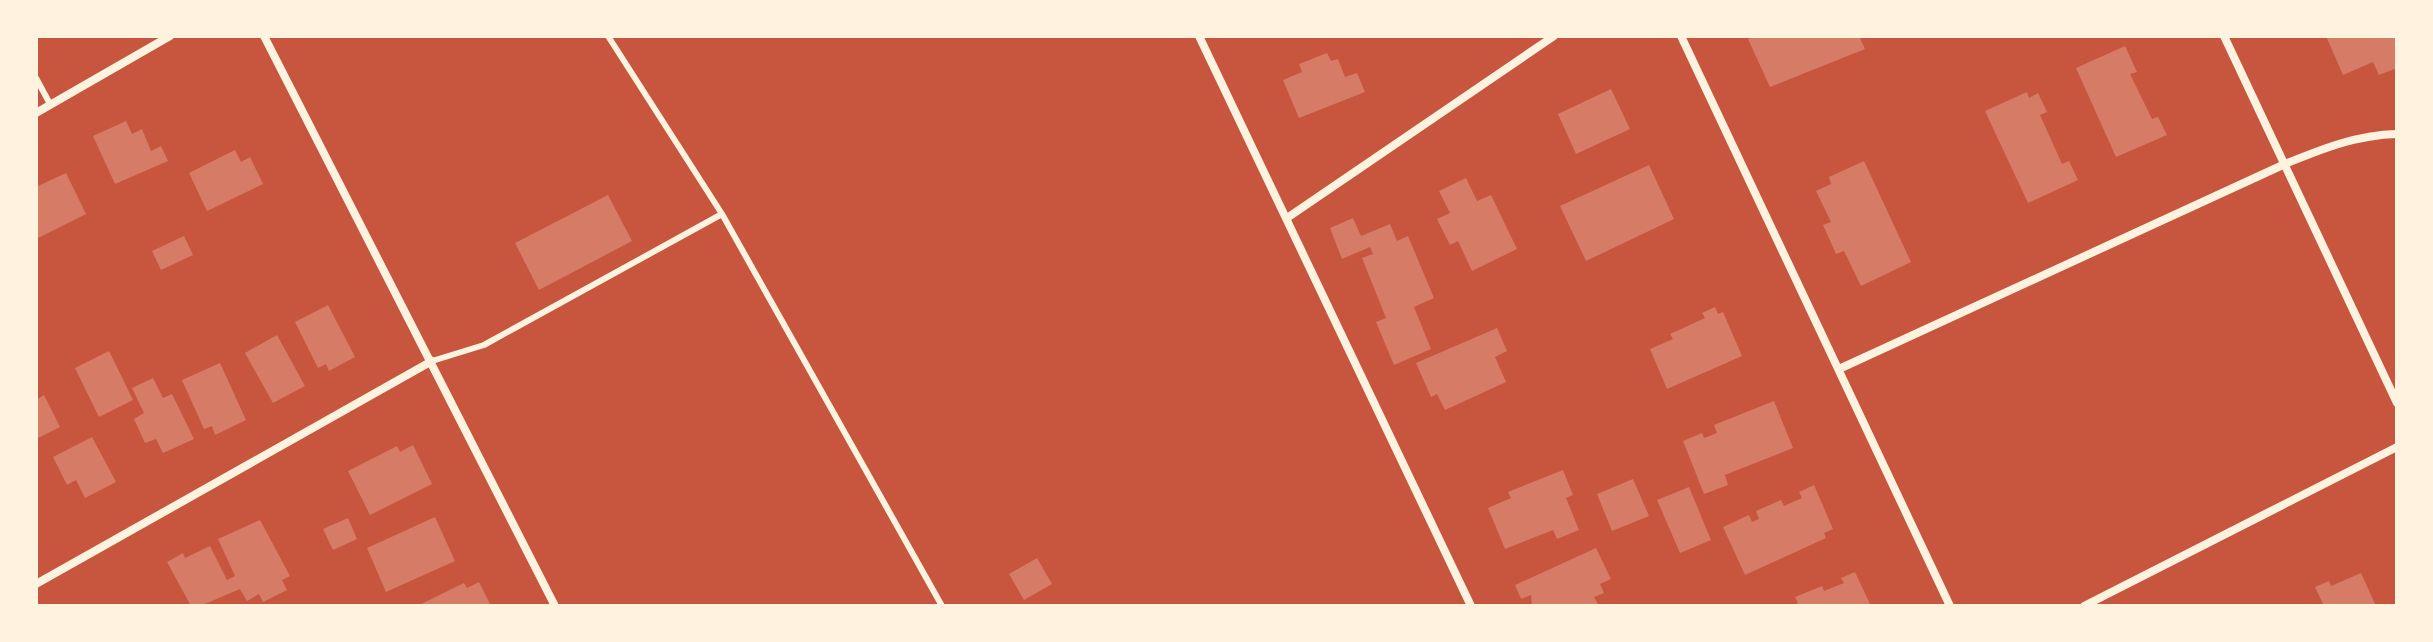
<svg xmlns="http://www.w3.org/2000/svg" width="2433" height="642" font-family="'Golos Text',sans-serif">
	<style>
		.building { fill: #d67c66 }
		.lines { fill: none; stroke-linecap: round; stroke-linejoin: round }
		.service { stroke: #fff3e0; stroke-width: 6 }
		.minor { stroke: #fff3e0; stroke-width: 8 }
	</style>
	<rect width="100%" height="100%" fill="#c8553d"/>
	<!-- building -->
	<path class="building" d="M1756,36H1859L1865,49L1770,87L1748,39Z
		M2326,36H2397V68L2379,75L2373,62L2343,75Z
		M2125,46L2137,72L2130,74L2152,119L2158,117L2167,135L2116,157L2076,68Z
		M1327,53L1331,61L1338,59L1345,77L1357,73L1365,92L1299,118L1283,80L1302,72L1299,64Z
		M1611,89L1630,129L1576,154L1558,114Z
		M2027,92L2029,98L2038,93L2047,112L2040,115L2062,164L2069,161L2078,180L2028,203L1985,111Z
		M126,121L132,134L142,129L151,151L161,146L168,161L115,184L93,136Z
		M235,150L241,162L250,157L263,184L207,211L189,173Z
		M1864,161L1911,262L1861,286L1844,251L1836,254L1823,225L1831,222L1816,191L1831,184L1829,177Z
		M1649,165L1674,219L1586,261L1560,206Z
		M66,173L86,214L36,239V187Z
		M1466,178L1477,201L1491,195L1517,249L1472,271L1458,241L1450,245L1437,219L1450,213L1439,191Z
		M608,195L632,241L539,290L515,243Z
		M1353,218L1361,236L1390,224L1397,241L1408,236L1434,298L1414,307L1431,349L1394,365L1376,322L1386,318L1362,258L1373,254L1370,247L1342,259L1330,228Z
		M184,236L193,255L161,270L152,251Z
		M328,305L355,357L329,371L326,364L318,368L295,322Z
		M1715,307L1718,314L1723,312L1742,356L1667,389L1650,349L1673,339L1670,334L1705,318L1702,313Z
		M1497,328L1507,351L1495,357L1506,382L1445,410L1437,394L1431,397L1416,363Z
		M277,335L305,386L273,403L245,353Z
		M109,351L133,400L99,417L75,368Z
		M220,363L246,420L215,435L212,426L204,429L182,380Z
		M153,378L163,398L172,394L194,439L163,453L156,439L145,443L134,419L144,413L132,388Z
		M44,395L60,427L36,439V400Z
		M1774,401L1793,448L1725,475L1728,485L1704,494L1683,441L1702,433L1704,438L1717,433L1714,425Z
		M92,437L116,482L85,498L76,480L67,485L53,457Z
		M413,445L432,484L370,515L348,471L397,446L400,452Z
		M1563,470L1573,495L1566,498L1579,530L1557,539L1553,530L1505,549L1488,508L1511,498L1508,492Z
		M1633,479L1649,516L1612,531L1597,494Z
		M1814,485L1833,529L1824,533L1826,538L1745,575L1723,527L1749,515L1752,522L1759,519L1756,511L1781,500L1784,506L1802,498L1799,492Z
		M1689,487L1711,540L1680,553L1657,500Z
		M435,517L455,561L386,592L367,548Z
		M348,518L357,539L333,550L323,529Z
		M260,520L290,576L282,580L287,590L263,602L259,594L247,601L240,589L200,606H191L167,562L183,553L185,558L210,546L227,580L235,576L218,539Z
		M1596,548L1611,579L1600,584L1604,593L1594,597L1598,604L1532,606L1531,595L1521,599L1515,585Z
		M1037,558L1052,584L1024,600L1009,574Z
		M1855,572L1871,606H1790L1798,603L1795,597L1822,586L1824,591L1844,583L1841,578Z
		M2361,573L2376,606H2324L2315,587L2329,581L2331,586Z
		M479,582L491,606H417L464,583L467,588Z"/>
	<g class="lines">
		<!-- service -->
		<path class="service" d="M608,36L722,214L942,606
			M36,78L50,104
			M432,361L484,345L722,214"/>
		<!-- minor -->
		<path class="minor" d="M264,36L555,606
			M1199,36L1471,606
			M1681,36L1950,606
			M2224,36L2397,403
			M36,113L170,36
			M1287,218L1554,36
			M1839,369L2285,164C2322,149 2356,135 2397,134
			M36,584L432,361
			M2084,606L2397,447"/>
	</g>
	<!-- border -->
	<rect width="2433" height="642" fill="none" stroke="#fff3e0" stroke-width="76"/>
</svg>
